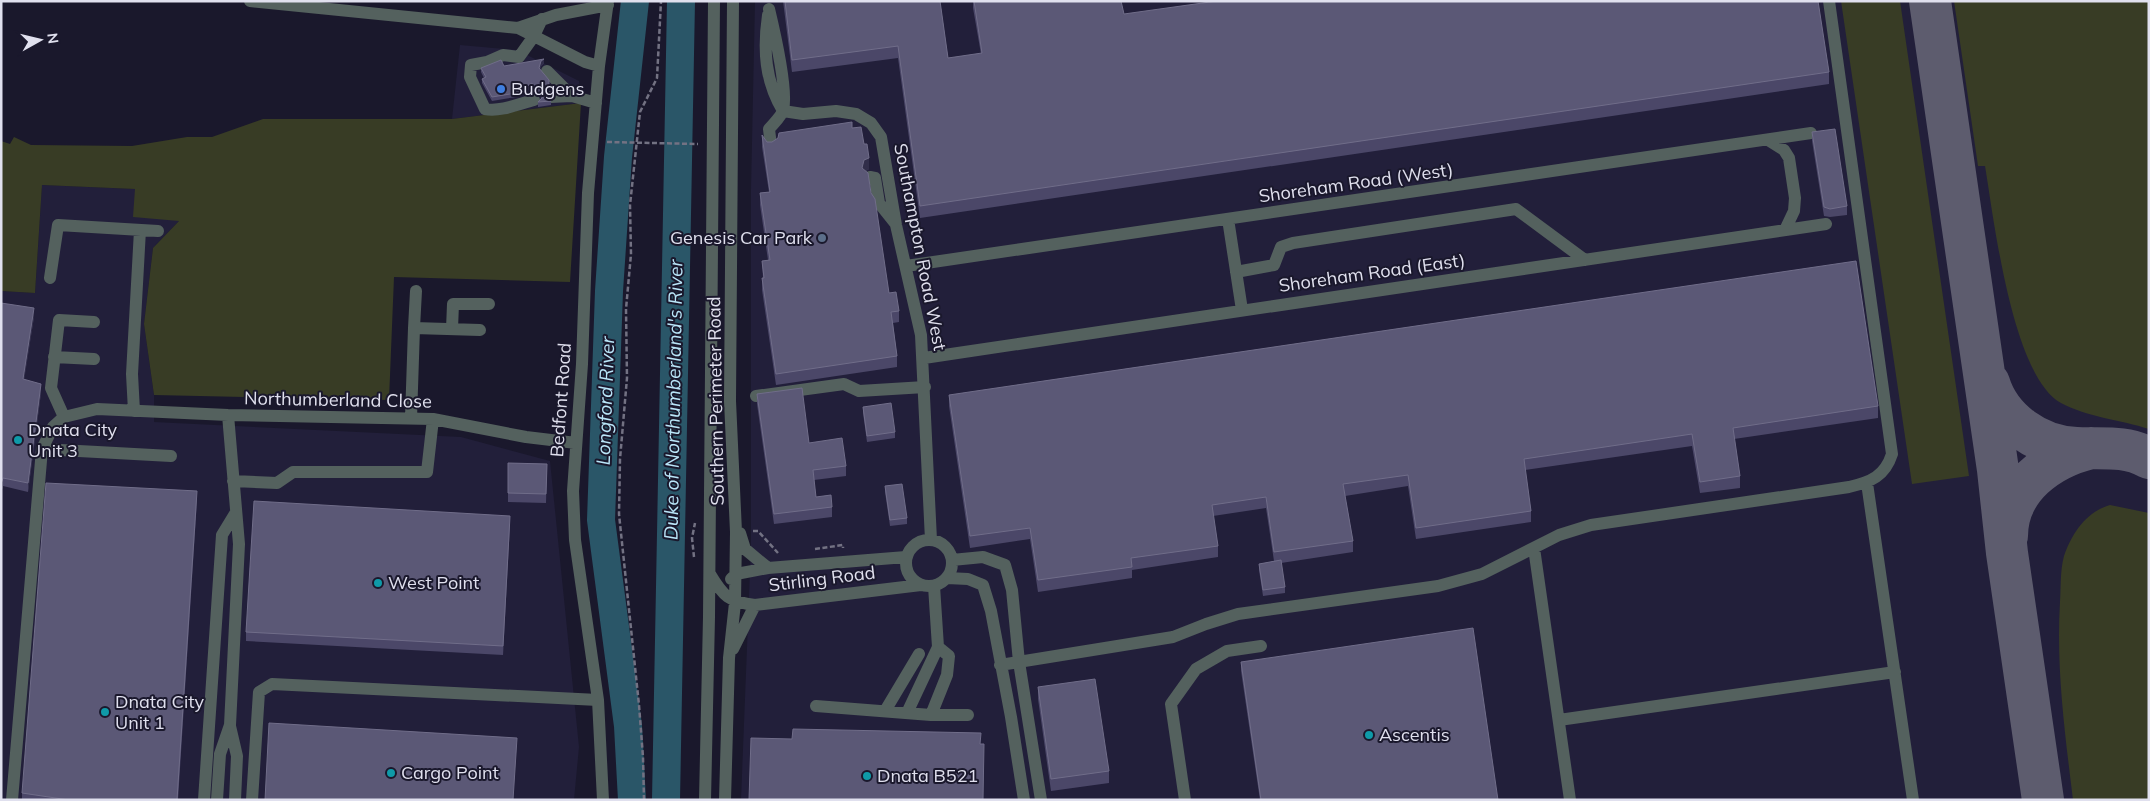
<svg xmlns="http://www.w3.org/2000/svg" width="2150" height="801" font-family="Mulish,sans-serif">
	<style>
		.built { fill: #221f3a }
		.green { fill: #383c25 }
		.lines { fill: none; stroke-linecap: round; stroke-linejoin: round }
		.river { stroke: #2a5668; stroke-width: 28 }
		.taxiway { stroke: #5d5c6e; stroke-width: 42 }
		.path { stroke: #737283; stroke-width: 2.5; stroke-dasharray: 5 2.5; stroke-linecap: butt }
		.minor { stroke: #54615e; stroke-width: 12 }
		.wall { fill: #4b4768 }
		.shaded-wall { fill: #312e4a }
		.building { fill: #5b5876; stroke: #706d89 }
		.shop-dot { fill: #3f7fe0; stroke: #1a182c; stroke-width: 2 }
		.service-dot { fill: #5c6f8a; stroke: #1a182c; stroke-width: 2 }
		.culture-dot { fill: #0f9aa8; stroke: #1a182c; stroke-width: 2 }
		.labels { text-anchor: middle; stroke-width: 4; stroke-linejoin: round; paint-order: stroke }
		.poi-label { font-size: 18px; fill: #e0e0ee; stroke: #1a182c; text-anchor: start }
		.street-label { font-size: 18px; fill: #e0e0ee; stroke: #1a182c }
		.water-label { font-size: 19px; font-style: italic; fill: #bae6f9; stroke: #1a182c }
	</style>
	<rect width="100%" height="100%" fill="#1a182c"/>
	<!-- built -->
	<path class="built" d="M755,1H2149V800H741L751,546V189Z
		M460,45L517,50L579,81L581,103L452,119Z
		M42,185L135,189L179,221L153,248L144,324L154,395V422L461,437L550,461L579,747L574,800H1V291L35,293Z"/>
	<!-- green -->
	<path class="green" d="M1841,1H1900L1969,476L1912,484Z
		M1954,1H2149V429C2121,420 2087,417 2061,403C2012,376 1994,219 1985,166H1978Z
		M581,103L570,282L394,277L389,400L154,395L144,324L153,248L179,221L133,217L135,189L42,185L35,293L1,291V141L10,144L14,137L31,145L132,146L187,137H212L263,119H452Z
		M2110,505L2149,513V800H2073C2065,734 2056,668 2060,602C2061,588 2060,570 2064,556C2072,533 2086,512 2110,505Z"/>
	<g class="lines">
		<!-- river -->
		<path class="river" d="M632,800L628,726L601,520L609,291L618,157L635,1
			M666,800L681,1"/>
		<!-- taxiway -->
		<path class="taxiway" d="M1930,1L1998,470L2007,553L2043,800
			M1989,383C2000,420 2038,447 2077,448C2102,449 2125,445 2149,458
			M2007,536C2007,488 2049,458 2091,448"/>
		<!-- path -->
		<path class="path" d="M607,142L698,144
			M753,531H758L778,553
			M815,549L843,545V548
			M694,557L692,538L695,523
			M644,800L643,757L639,705L619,514L620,459L627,378L626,309L631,254L630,205L640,112L657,78L661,1"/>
		<!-- minor -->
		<path class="minor" d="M250,1L518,28L585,62L599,66
			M769,9C774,30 788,91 783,110C782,116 773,124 769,129L771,146
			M768,15C763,50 765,81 783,111
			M518,28L556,15L608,5
			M547,71L572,96
			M550,97L572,96L596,103
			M534,100C519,104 500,112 485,109L470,77L471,65L487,62L503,55L519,57L534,36L542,19
			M783,111L803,114L836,111L856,114L871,123L881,137L896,225L921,335L931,540
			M1768,140L1784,150L1789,158L1795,198L1794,211L1785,230
			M870,177L875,178L879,203L895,223
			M1228,219L1242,310
			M906,266L1811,133
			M1236,272L1274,265L1281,247L1293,243L1516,209L1585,260
			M50,278L58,225L158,231
			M414,328L416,291
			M452,329L453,304H489
			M54,357L94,359
			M924,358L1826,224
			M756,396L844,384L859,391L925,387
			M134,411L132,374L140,230
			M64,417L51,388L59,320L94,322
			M411,418L414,328L480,330
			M42,449L171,456
			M233,481L277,483L293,472H427L433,419
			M1867,483L1913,800
			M740,533L745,549L768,568
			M906 563a23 23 0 1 1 46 0a23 23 0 1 1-46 0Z
			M1534,548L1570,800
			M952,560L983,557L1005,565L1012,590L1019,662L1041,800
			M710,574C723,596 729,602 755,605L921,585
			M947,578L968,579L983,585L991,611L1011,717L1024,800
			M731,579L736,574L768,568L906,557
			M733,649L755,605
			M1000,665L1173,637L1206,624L1238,614L1438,586L1482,574L1559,535L1591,525L1849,487C1871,482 1885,476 1892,454L1829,1
			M816,706L931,715H968
			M885,711L919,654
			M907,713L938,647L934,586
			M931,715L947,675L949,656L938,647
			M1559,720L1895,672
			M230,726L237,756L235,800
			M12,800L42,449L53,427L64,417L97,409L228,415L433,419L526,437L576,443
			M204,800L222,535L236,512
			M217,800L220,754L230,725L239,544L228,415
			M252,800L259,692L272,684L598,700
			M603,800L598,700L575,540L573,491L582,364L588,193L599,66L608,1
			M705,800L709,617L714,1
			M725,800L729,658L735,603L736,532L730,401L733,1
			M1185,800L1171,704L1196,669L1227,651L1261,646"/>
	</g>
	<!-- wall -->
	<path class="wall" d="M783,1H940L948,58L981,54L973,8V1H1121L1124,14L1829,72V84L920,218L898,58L792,72Z
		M544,63L541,66L540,69L549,89L543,93V95L546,100L551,101V105L538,107V102L542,97L539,94L533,92L532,88L516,97L492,101L482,83V79L484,78L481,72V68Z
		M852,128L864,144L869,169L866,171L889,293L899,311V322L893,323L897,356V367L776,385L762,290V278H763L762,261L768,260L760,205V193L769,192L762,147V135L767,142H772Z
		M1812,132L1847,206V215L1830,217L1824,216L1812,141Z
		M1,303L34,317L24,379L41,393L28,492L3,486L1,493Z
		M757,394L809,443L846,466V476L814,480L816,497L832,507V517L774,524L757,404Z
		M949,395L1878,406V418L1734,439L1740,476V488L1700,493L1692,446L1525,470L1531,511V522L1416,539L1408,486L1345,496L1353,541V552L1281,563L1285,587V593L1263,596L1259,570V564L1274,561L1266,508L1213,516L1218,546V557L1132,570V578L1038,592L1030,539L970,548L949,406Z
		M863,407L895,432V438L867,442L863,413Z
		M508,463L547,464L546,503L508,502Z
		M885,486L907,518V524L890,526L885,492Z
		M197,500L178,800H22V793Z
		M510,524L503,655L246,641V632Z
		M1241,662L1498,800H1260L1241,671Z
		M1038,687L1109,771V783L1051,791L1038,699Z"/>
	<!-- shaded-wall -->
	<path class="shaded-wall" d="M544,59V63L541,66L539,73V68L541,61Z
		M532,83V88L516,97V93Z
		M549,85V89L543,93L542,98L543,88Z
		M869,158V169L864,172L862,168L864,160Z
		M34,308V317L23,388V379Z
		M41,384V393L28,492V483Z
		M3,478V486L1,493V484Z
		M197,491V500L177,800Z
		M510,516V524L503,655V646Z"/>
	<!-- building -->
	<path class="building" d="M785,1H940L948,58L982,53L974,1H1121L1124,14L1217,1H1818L1829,72L920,206L898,46L792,60Z
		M544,59L541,61L539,68L549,80V85L543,88L542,93L546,100L551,101L538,102L542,98V93L539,89L533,88L532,83L516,93L492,97L482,79L486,77L481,68L501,60L504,66Z
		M852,122V128L861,127L864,144H867L869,158L864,160L862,168L868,173L871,193L875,199L889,293L896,292L899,311L891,312L897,356L776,374L762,278H764L762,261L770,260L760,193L770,192L762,135L767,142H772L778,138L779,133Z
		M1835,129L1847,206L1830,209L1824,207L1812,132Z
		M1856,261L1878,406L1733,428L1740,476L1700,482L1692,434L1524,459L1531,511L1416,528L1408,475L1343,484L1353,541L1274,552L1266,497L1212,505L1218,546L1131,558L1132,567L1038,580L1030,528L970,536L949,395Z
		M1,303L34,308L23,379L41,384L28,483L3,478L1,484Z
		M802,388L809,443L842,438L846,466L813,470L816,497L831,495L832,507L774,514L757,394Z
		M891,403L895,432L867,436L863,407Z
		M508,463L547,464L546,494L508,493Z
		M46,483L197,491L177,800H69L22,793Z
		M902,484L907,518L890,520L885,486Z
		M254,501L510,516L503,646L246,632Z
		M1281,560L1285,587L1263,590L1259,564Z
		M1473,628L1498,800H1261L1241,662Z
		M1095,679L1109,771L1051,779L1038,687Z
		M269,723L517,738L513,800H265Z
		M793,729L981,733L980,744H984L983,800H749L751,738L792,739Z"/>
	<!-- markers -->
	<circle class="shop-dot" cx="501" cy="89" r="5"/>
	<circle class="service-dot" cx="822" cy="238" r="5"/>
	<g class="culture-dot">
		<circle cx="18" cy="440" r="5"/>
		<circle cx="378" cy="583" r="5"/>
		<circle cx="105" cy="712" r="5"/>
		<circle cx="1369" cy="735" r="5"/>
		<circle cx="391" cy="773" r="5"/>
		<circle cx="867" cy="776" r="5"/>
	</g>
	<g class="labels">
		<!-- poi labels -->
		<g class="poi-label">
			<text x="511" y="95">Budgens</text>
			<text x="812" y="244" text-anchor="end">Genesis Car Park</text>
			<text x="28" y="436">Dnata City<tspan x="28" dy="21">Unit 3</tspan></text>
			<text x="388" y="589">West Point</text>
			<text x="115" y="708">Dnata City<tspan x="115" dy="21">Unit 1</tspan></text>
			<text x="1379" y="741">Ascentis</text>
			<text x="401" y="779">Cargo Point</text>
			<text x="877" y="782">Dnata B521</text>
		</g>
		<!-- street labels -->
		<g class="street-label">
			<text transform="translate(1356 183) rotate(-8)" y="6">Shoreham Road (West)</text>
			<text transform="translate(920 247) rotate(79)" y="6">Southampton Road West</text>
			<text transform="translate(1372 273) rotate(-8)" y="6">Shoreham Road (East)</text>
			<text transform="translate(338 400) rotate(1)" y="6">Northumberland Close</text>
			<text transform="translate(561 400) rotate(-86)" y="6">Bedfont Road</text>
			<text transform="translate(716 401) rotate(-91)" y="6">Southern Perimeter Road</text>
			<text transform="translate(822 579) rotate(-7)" y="6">Stirling Road</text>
		</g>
		<!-- water labels -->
		<g class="water-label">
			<text transform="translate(673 400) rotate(-89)" y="7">Duke of Northumberland's River</text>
			<text transform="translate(605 401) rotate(-88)" y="7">Longford River</text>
		</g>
	</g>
	<!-- border -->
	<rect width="2150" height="801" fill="none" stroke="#e0e0ee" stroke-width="5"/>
	<!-- north arrow -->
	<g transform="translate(40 40) rotate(82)" stroke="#1a182c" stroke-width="4" paint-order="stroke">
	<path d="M0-4L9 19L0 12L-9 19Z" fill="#e0e0ee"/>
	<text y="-8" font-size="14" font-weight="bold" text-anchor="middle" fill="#e0e0ee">N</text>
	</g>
</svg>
